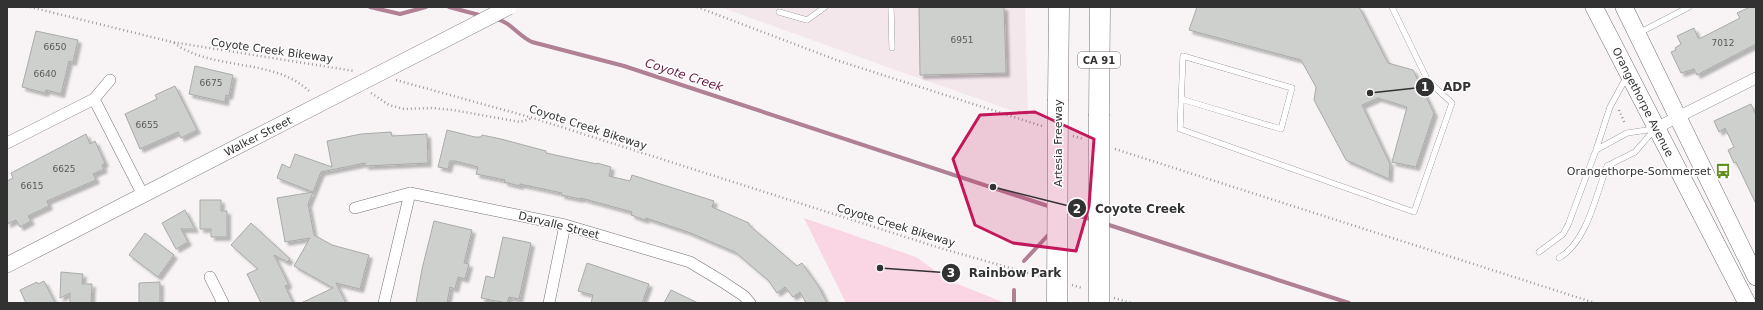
<svg xmlns="http://www.w3.org/2000/svg" width="1763" height="310" font-family="'DejaVu Sans',sans-serif">
	<style>
		.built { fill: #f3e7ec }
		.green { fill: #fad6e4 }
		.lines { fill: none; stroke-linecap: round; stroke-linejoin: round }
		.stream { stroke: #b08095; stroke-width: 4 }
		.building { fill: #ced0cd; stroke: #a9aba7; filter: url(#shadow) }
		.service-casing { stroke: #777375; stroke-width: 6 }
		.minor-casing { stroke: #777375; stroke-width: 12 }
		.secondary-casing { stroke: #777375; stroke-width: 16 }
		.primary-casing { stroke: #777375; stroke-width: 18 }
		.motorway-casing { stroke: #777375; stroke-width: 21 }
		.path { stroke: #9d9a9b; stroke-width: 2.5; stroke-dasharray: 1 3; stroke-linecap: butt }
		.service { stroke: #fff; stroke-width: 5.5 }
		.minor { stroke: #fff; stroke-width: 11 }
		.secondary { stroke: #fff; stroke-width: 15 }
		.primary { stroke: #fff; stroke-width: 17 }
		.motorway { stroke: #fff; stroke-width: 20 }
		.secondary-bridge-casing { stroke: #777375; stroke-width: 16; stroke-linecap: butt }
		.motorway-bridge-casing { stroke: #777375; stroke-width: 21; stroke-linecap: butt }
		.secondary-bridge { stroke: #fff; stroke-width: 15 }
		.motorway-bridge { stroke: #fff; stroke-width: 20 }
		.marked { fill: #c2185b; fill-opacity: 0.2; stroke: #c2185b; stroke-width: 3; stroke-linejoin: round }
		.labels { text-anchor: middle; stroke-width: 3; stroke-linejoin: round; paint-order: stroke }
		.number-label { font-size: 9px; fill: #5a5a59 }
		.shield { fill: #fff; stroke: #707070; stroke-width: 1 }
		.shield-label { font-size: 10px; font-weight: bold; fill: #333232 }
		.street-label { font-size: 11px; fill: #333232; stroke: #fff }
		.poi-label { font-size: 11px; fill: #333232; stroke: #fff; text-anchor: end }
		.water-label { font-size: 12px; font-style: italic; fill: #681a44; stroke: #fff }
		.leader { fill: none; stroke: #333232; stroke-width: 1.5 }
		.callout-dot { fill: #333232; stroke: #fff; stroke-width: 1.5 }
		.mark-label { font-size: 12px; text-anchor: middle; font-weight: bold; fill: #fff }
		.callout-label { font-size: 12px; text-anchor: middle; font-weight: bold; fill: #333232; stroke: #fff; stroke-width: 3; stroke-linejoin: round; paint-order: stroke }
	</style>
	<defs>
		<filter id="shadow"><feDropShadow dx="3.5" dy="3.5" stdDeviation="1" flood-color="#0004"/></filter>
	</defs>
	<rect width="100%" height="100%" fill="#f8f4f6"/>
	<!-- built -->
	<path class="built" d="M720,7H1025L1028,116L904,73Z"/>
	<!-- green -->
	<path class="green" d="M804,218L916,257L948,280L1005,303H846Z"/>
	<g class="lines">
		<!-- stream -->
		<path class="stream" d="M370,7L400,14L426,7
			M449,7L483,16
			M496,19C511,22 518,36 532,42L624,66L1051,207
			M1064,211L1093,220
			M1106,224L1349,303
			M1024,261L1051,232
			M1014,290V303"/>
	</g>
	<!-- building -->
	<path class="building" d="M919,7H1004L1006,73L920,75Z
		M1197,7H1359L1388,63L1413,70L1434,113L1416,167L1392,162L1407,107L1378,98L1362,105L1390,164L1389,179L1346,160L1314,100L1316,87L1301,60L1189,30Z
		M1750,7H1756V44L1697,75L1694,69L1681,73L1671,52L1676,50L1675,48L1681,44L1677,36L1694,28L1698,38H1701L1740,18L1737,13Z
		M36,31L78,40L73,62L69,61L61,94L46,90L45,93L22,87Z
		M195,66L233,75L229,96L226,95L225,102L189,94Z
		M175,86L197,130L181,138L178,132L140,149L125,114L157,99L155,95Z
		M1751,104L1756,115V204L1736,162L1734,163L1728,150L1734,147L1725,128L1719,132L1714,121Z
		M447,130L475,137H481L482,135L501,139L546,151V153L597,164V163L611,167L609,176L630,181L632,175L714,201L712,207L749,223V225L797,266L802,263L819,287L827,303H806L800,292L793,297L785,287L777,293L768,280L735,252L688,232L646,218L645,220L631,215L632,212L581,198L580,199L561,195L562,193L520,184V186L504,182L505,180L476,174L478,167L455,161H450L448,169L438,167Z
		M391,132L392,136L427,134L428,163L365,166V163L321,172L313,192L277,178L282,164L290,168L295,154L332,167L327,141L361,134Z
		M86,134L90,144L95,141L105,163L102,165L104,169L93,174L96,180L47,201L49,206L28,216L31,221L20,227L16,220L7,224V181L13,178L11,173Z
		M313,192L308,204L314,235L332,245L369,255L360,289L336,283L346,303H301L333,288L294,266L310,238L285,242L277,198Z
		M200,200H221V211H227V237H211V229H200Z
		M185,210L195,229H181L188,242L176,249L162,223Z
		M434,221L472,230L464,263L469,264L465,279L458,277L455,289L450,287L447,303H416L422,269Z
		M251,223L290,259L287,262L274,255L288,283V285L285,286L293,303H261L247,274L258,269L231,245Z
		M145,233L174,255L158,277L129,255Z
		M503,237L531,243L519,299L509,297L507,303L481,298L486,276L494,278Z
		M587,263L649,284L642,303H591L593,295L578,291Z
		M61,272L83,274L82,284H92L91,303H70V293L60,298Z
		M44,281L55,303H26L20,290L37,282L38,284Z
		M160,282V303H139V283Z
		M671,290L698,303H664Z"/>
	<g class="lines">
		<defs>
			<path id="service" d="M891,7L892,48
				M779,12L807,20L825,7
				M1639,33L1689,7
				M1181,99L1281,129L1292,88L1183,56L1180,129L1414,212L1452,103L1428,81L1392,7
				M1596,150L1610,107L1627,76
				M1539,252L1563,234L1568,225L1596,150L1627,133L1654,129
				M1559,258C1587,242 1596,195 1607,166L1635,152L1654,130"/>
			<path id="minor" d="M94,99L143,195
				M1656,128L1756,78
				M7,143L94,99L110,80
				M355,208L410,193L565,225L690,262L723,282L744,296L750,303
				M210,277L223,303
				M384,303L410,193
				M549,303L565,225"/>
			<path id="secondary" d="M7,265L363,82"/>
			<path id="primary" d="M1594,7L1747,303
				M1624,7L1756,277"/>
			<path id="motorway" d="M1058,99L1059,7
				M1099,114L1100,7"/>
		</defs>
		<!-- service casing -->
		<use href="#service" class="service-casing"/>
		<!-- minor casing -->
		<use href="#minor" class="minor-casing"/>
		<!-- secondary casing -->
		<use href="#secondary" class="secondary-casing"/>
		<!-- primary casing -->
		<use href="#primary" class="primary-casing"/>
		<!-- motorway casing -->
		<use href="#motorway" class="motorway-casing"/>
		<!-- path -->
		<path class="path" d="M30,7L172,42L354,71
			M697,7L839,61L1042,126
			M174,43C214,72 276,57 311,93
			M396,80L533,118L940,248L1042,277
			M371,93L389,105L404,109L432,108L453,110L520,122L533,118
			M1619,110L1625,124
			M1073,136L1084,139
			M1115,149L1595,303
			M1072,285L1082,288
			M1114,298L1131,303"/>
		<!-- service -->
		<use href="#service" class="service"/>
		<!-- minor -->
		<use href="#minor" class="minor"/>
		<!-- secondary -->
		<use href="#secondary" class="secondary"/>
		<!-- primary -->
		<use href="#primary" class="primary"/>
		<!-- motorway -->
		<use href="#motorway" class="motorway"/>
		<defs>
			<path id="secondary-bridge" d="M363,82L509,7"/>
			<path id="motorway-bridge" d="M1057,303L1058,99
				M1099,303V114"/>
		</defs>
		<!-- secondary-bridge casing -->
		<use href="#secondary-bridge" class="secondary-bridge-casing"/>
		<!-- motorway-bridge casing -->
		<use href="#motorway-bridge" class="motorway-bridge-casing"/>
		<!-- secondary-bridge -->
		<use href="#secondary-bridge" class="secondary-bridge"/>
		<!-- motorway-bridge -->
		<use href="#motorway-bridge" class="motorway-bridge"/>
	</g>
	<!-- marked area -->
	<path class="marked" d="M1035,112L1094,139L1089,206L1076,251L1013,243L975,225L953,159L980,115Z"/>
	<!-- icons -->
	<defs>
		<symbol id="bus-bare" viewBox="-9 -9 18 18"><path d="M-5-6H5V4H4V6H2V4H-2V6H-4V4H-5ZM-3.5-4V0h7V-4ZM-3.5 1.2v1.5H-2V1.2ZM2 1.2v1.5H3.5V1.2Z" fill="#648f1f" stroke="#fff" stroke-width="2.5" paint-order="stroke"/></symbol>
	</defs>
	<g fill-rule="evenodd">
		<use href="#bus-bare" x="1712" y="160" width="22" height="22"/>
	</g>
	<g class="labels">
		<!-- number labels -->
		<g class="number-label">
			<text x="962" y="43">6951</text>
			<text x="1723" y="46">7012</text>
			<text x="55" y="50">6650</text>
			<text x="45" y="77">6640</text>
			<text x="211" y="86">6675</text>
			<text x="147" y="128">6655</text>
			<text x="64" y="172">6625</text>
			<text x="32" y="189">6615</text>
		</g>
		<!-- shield labels -->
		<rect class="shield" x="1078" y="52" width="42" height="16" rx="3"/>
		<g class="shield-label">
			<text x="1099" y="64">CA 91</text>
		</g>
		<!-- street labels -->
		<g class="street-label">
			<text transform="translate(272 50) rotate(8)" y="4">Coyote Creek Bikeway</text>
			<text transform="translate(1643 102) rotate(63)" y="4">Orangethorpe Avenue</text>
			<text transform="translate(588 127) rotate(18)" y="4">Coyote Creek Bikeway</text>
			<text transform="translate(258 136) rotate(-27)" y="4">Walker Street</text>
			<text transform="translate(1058 143) rotate(-90)" y="4">Artesia Freeway</text>
			<text transform="translate(559 225) rotate(14)" y="4">Darvalle Street</text>
			<text transform="translate(896 225) rotate(17)" y="4">Coyote Creek Bikeway</text>
		</g>
		<!-- poi labels -->
		<g class="poi-label">
			<text x="1711" y="175">Orangethorpe-Sommerset</text>
		</g>
		<!-- water labels -->
		<g class="water-label">
			<text transform="translate(684 75) rotate(18)" y="4">Coyote Creek</text>
		</g>
	</g>
	<!-- callouts -->
	<path class="leader" d="M1370 93L1425 87M993 187L1077 208M880 268L951 273"/>
	<g class="callout-dot">
		<circle cx="1370" cy="93" r="4"/>
		<circle cx="993" cy="187" r="4"/>
		<circle cx="880" cy="268" r="4"/>
		<circle cx="1425" cy="87" r="10"/>
		<circle cx="1077" cy="208" r="10"/>
		<circle cx="951" cy="273" r="10"/>
	</g>
	<g class="mark-label">
		<text x="1425" y="91">1</text>
		<text x="1077" y="213">2</text>
		<text x="951" y="277">3</text>
	</g>
	<g class="callout-label">
		<text x="1457" y="91">ADP</text>
		<text x="1140" y="213">Coyote Creek</text>
		<text x="1015" y="277">Rainbow Park</text>
	</g>
	<!-- border -->
	<rect width="1763" height="310" fill="none" stroke="#333232" stroke-width="16"/>
</svg>
